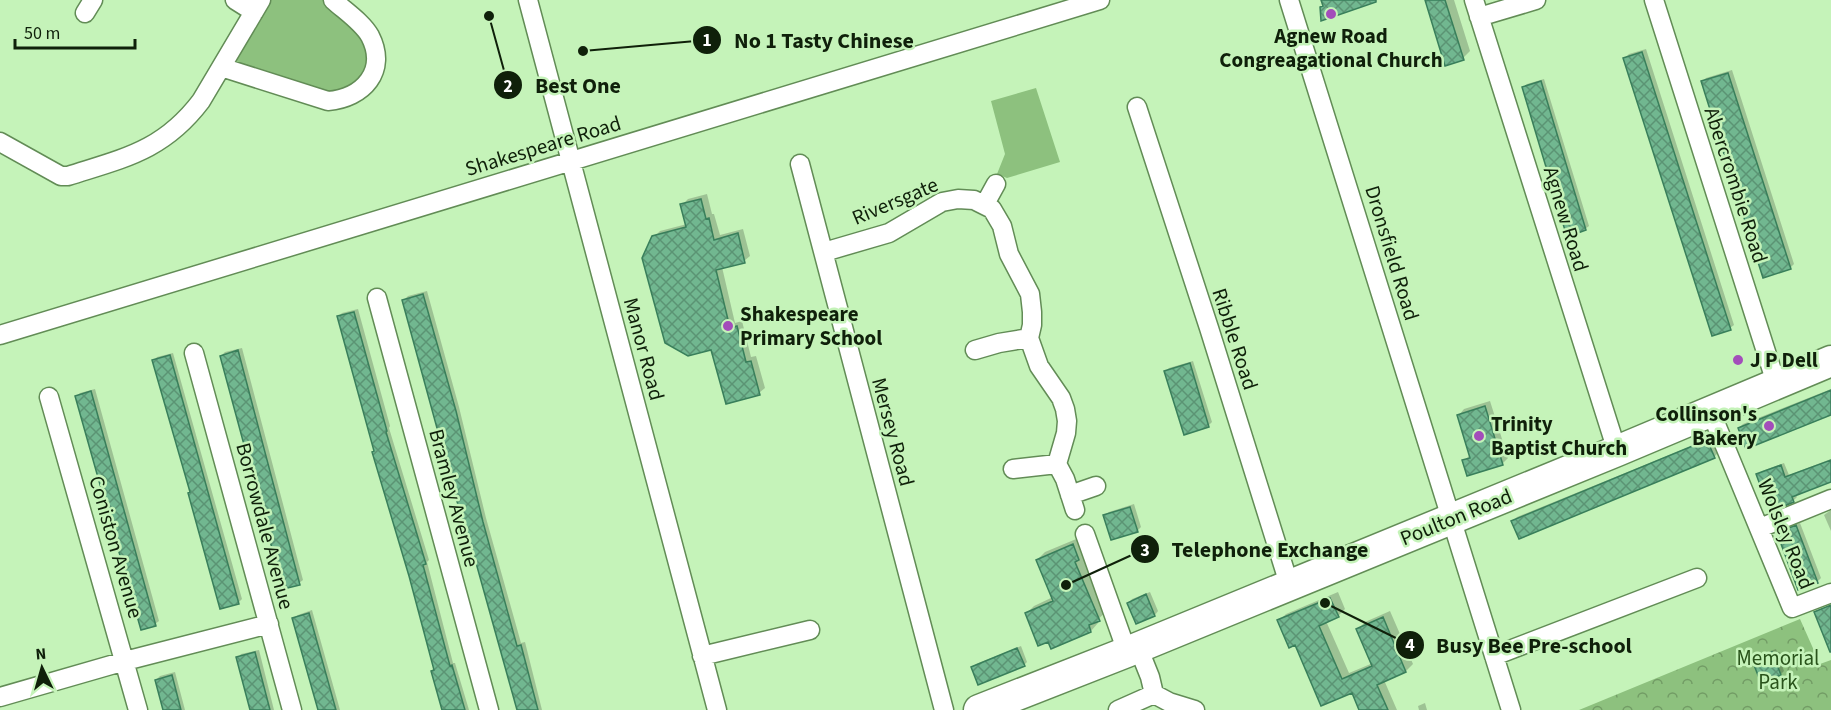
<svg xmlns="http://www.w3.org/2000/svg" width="1831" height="710" font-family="'Source Sans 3',sans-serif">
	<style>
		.green { fill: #8dc17e }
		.park { fill: url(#park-crowns) }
		.shadow { fill: #0003 }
		.building { fill: url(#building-cross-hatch); stroke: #397f5b; stroke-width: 1.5 }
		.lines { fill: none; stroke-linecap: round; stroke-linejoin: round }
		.minor-casing { stroke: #628c56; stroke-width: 21 }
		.primary-casing { stroke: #628c56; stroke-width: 33 }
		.minor { stroke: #fff; stroke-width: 18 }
		.primary { stroke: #fff; stroke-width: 30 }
		.poi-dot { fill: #a34dba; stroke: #c5f3b9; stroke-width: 2 }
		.labels { text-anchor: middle; stroke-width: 5; stroke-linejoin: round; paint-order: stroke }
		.poi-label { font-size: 21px; font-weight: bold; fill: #0f200a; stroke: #c5f3b9; text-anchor: start }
		.street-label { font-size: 21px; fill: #0f200a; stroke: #c5f3b9 }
		.park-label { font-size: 21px; fill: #29531b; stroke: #c5f3b9 }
		.leader { fill: none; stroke: #0f200a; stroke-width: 2 }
		.callout-dot { fill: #0f200a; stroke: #c5f3b9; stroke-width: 2 }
		.mark-label { font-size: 18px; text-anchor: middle; font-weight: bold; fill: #fff }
		.callout-label { font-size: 22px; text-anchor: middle; font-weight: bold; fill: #0f200a; stroke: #c5f3b9; stroke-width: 5; stroke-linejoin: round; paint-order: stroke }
	</style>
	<defs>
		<pattern id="park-crowns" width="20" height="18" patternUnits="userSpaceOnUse" patternTransform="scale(1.5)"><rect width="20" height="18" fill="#8dc17e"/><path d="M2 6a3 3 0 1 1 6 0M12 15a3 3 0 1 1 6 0" fill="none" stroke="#729c65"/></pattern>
		<pattern id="building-cross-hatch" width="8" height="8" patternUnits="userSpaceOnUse" patternTransform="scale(1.5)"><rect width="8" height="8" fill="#71b790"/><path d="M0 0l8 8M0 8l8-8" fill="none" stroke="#5b9474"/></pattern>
	</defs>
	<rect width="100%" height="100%" fill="#c5f3b9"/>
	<!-- green -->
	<path class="green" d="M261,0H333L349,14L376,61L340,100L228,71Z
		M1036,88L1060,162L1007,178L997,174L1005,154L991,101Z"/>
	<!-- park -->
	<path class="park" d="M1800,619L1820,664L1831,660V710H1579Z"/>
	<!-- shadow -->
	<path class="shadow" d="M1426,0H1454L1470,51L1463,58Z
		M1646,49L1734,325L1730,328L1625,58L1629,54Z
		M1732,70L1794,264L1790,268L1702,82L1706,78Z
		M1544,79L1589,226L1585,229L1523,88L1527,84Z
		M707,194L712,214H714L720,235L743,229L750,256L744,261L722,267L735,323L742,321L751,357L756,356L765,388L759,393L712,349L654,237L660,231L687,224L682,205L688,199Z
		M427,291L459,407L486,518L521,643L525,642L542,710H518L404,300L408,296Z
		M358,309L390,426L389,428L429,560L427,562L453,663H455L469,710H444L435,669L338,317L342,313Z
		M242,348L303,580L299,583L221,356L225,352Z
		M173,353L242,599L238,603L191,492L154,361L157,357Z
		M1193,361L1212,422L1208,426L1166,371L1169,368Z
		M95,389L159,621L155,624L77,396L80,393Z
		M1831,389V414L1739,428L1743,424Z
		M1490,401L1508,458L1502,464L1464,461L1471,454L1459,415L1464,409Z
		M1711,438L1718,453L1714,457L1513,521L1517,517Z
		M1831,459V480L1795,494L1797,497L1793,501L1758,474L1762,471L1784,463L1789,475Z
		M1134,504L1141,527L1137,531L1105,515L1109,512Z
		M1831,510V531L1824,515Z
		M1800,523L1821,578L1818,581L1799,588L1778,534L1782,530Z
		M1081,537L1086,551L1082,555L1106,612L1097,620L1098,623L1091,631L1026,614L1034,606L1053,597L1037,560L1045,552Z
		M1150,592L1158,611L1155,615L1137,622L1129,603L1132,599Z
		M1338,592L1345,609L1338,616L1326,621L1349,673L1373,663L1358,629L1365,622L1390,611L1413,664L1406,671L1384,680L1397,710H1361L1353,691L1296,643L1279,621L1286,614Z
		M312,610L340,710H320L294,618L298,615Z
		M1021,646L1027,662L1024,665L972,667L976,664Z
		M1776,649L1784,671L1781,674L1753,660L1757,656Z
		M259,650L274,710H251L238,658L241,654Z
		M175,672L185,710H165L156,680L160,676Z
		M1425,703L1427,710H1419L1418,706Z"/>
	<!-- building -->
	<path class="building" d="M1321,0H1376V2L1321,21L1320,7L1323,6Z
		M1425,0H1445L1464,60L1445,66Z
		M1642,52L1731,330L1712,336L1623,58Z
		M1728,73L1791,269L1763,278L1701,81Z
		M1541,81L1586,230L1567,237L1522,87Z
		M701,199L706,219L709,218L714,240L738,233L745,263L716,270L730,328L737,326L746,362L751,361L760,395L726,404L711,350L688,356L665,343L642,258L652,236L686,227L680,204Z
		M423,294L456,411L483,522L517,646L521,645L538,710H517L466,527H464L402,300Z
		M354,312L387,431L386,432L426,564L423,565L450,666L452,665L465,710H442L431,671L434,670L409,576L372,452L374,451L337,316Z
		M238,350L300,585L283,589L220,356Z
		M170,355L239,604L220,609L188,493L190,492L152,360Z
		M1190,363L1209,427L1184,435L1164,371Z
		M1831,390V415L1746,449L1738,428Z
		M91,391L156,626L141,630L75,396Z
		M1485,406L1503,465L1467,476L1462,460L1470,458L1457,415Z
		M1707,440L1715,458L1519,539L1511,521Z
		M1831,460V482L1792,497L1794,502L1770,512L1756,474L1781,465L1785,477Z
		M1130,507L1138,532L1111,540L1103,515Z
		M1796,525L1818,583L1798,590L1777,533Z
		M1073,544L1079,560L1075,562L1100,621L1089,625L1091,632L1051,649L1048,642L1038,646L1025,613L1053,601L1036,560Z
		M1146,594L1155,616L1136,624L1127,603Z
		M1330,598L1339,617L1319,626L1342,679L1372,666L1356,629L1383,617L1406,672L1377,685L1388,710H1359L1352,693L1321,706L1295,645L1289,648L1277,620Z
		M1831,605V652H1830L1814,612Z
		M309,613L336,710H318L292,618Z
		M1017,648L1025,666L978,685L971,667Z
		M255,652L270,710H250L236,657Z
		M1772,652L1781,675L1761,683L1752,660Z
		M172,675L181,710H163L155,680Z"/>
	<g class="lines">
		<defs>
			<path id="minor" d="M235,0L254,12
				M528,0L717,710
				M1289,0L1511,710
				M1474,0L1617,451
				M1654,0L1776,383
				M85,13L93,0
				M1479,17L1536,0
				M221,67L328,101C363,98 388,71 370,36C362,22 345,11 333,0
				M1137,107L1209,328L1289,584
				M0,142L61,176H68C124,158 163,151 201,101L261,0
				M800,164L944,710
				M985,204L996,184
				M824,252L889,233L942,202L958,199L974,200L992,209L1002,226L1009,254L1030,294L1032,312V325L1029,338L1039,366L1061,398L1065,409L1067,421L1066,433L1057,464L1065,479L1075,510
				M377,298L489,710
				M0,335C367,225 733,111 1100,0
				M975,350L999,343L1029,338
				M194,353L292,710
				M49,397L138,710
				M1710,410L1792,608L1831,593
				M1013,469L1057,464
				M1070,495L1096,486
				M1760,528L1831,499
				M1085,534L1127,652
				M1138,647L1150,677L1154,694L1169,702L1195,710
				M702,656L810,630
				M1494,656L1697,578
				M0,697L125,661L269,624
				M1118,710L1154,694"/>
			<path id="primary" d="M979,710L1127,652L1617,451L1831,361"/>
		</defs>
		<!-- minor casing -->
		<use href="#minor" class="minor-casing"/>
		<!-- primary casing -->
		<use href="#primary" class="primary-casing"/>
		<!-- minor -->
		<use href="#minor" class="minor"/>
		<!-- primary -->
		<use href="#primary" class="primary"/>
	</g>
	<!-- markers -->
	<g class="poi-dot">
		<circle cx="1331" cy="14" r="6"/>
		<circle cx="728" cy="326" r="6"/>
		<circle cx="1738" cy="360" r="6"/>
		<circle cx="1769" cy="426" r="6"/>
		<circle cx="1479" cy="436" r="6"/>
	</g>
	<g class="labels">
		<!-- poi labels -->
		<g class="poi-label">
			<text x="1331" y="43" text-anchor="middle">Agnew Road<tspan x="1331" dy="24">Congreagational Church</tspan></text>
			<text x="740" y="321">Shakespeare<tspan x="740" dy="24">Primary School</tspan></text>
			<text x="1750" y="367">J P Dell</text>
			<text x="1757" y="421" text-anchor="end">Collinson's<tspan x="1757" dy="24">Bakery</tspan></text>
			<text x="1491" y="431">Trinity<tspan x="1491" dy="24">Baptist Church</tspan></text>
		</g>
		<!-- street labels -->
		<g class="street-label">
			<text transform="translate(543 146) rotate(-17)" y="7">Shakespeare Road</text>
			<text transform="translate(1736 185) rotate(72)" y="7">Abercrombie Road</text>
			<text transform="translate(895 201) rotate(-23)" y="7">Riversgate</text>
			<text transform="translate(1566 219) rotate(73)" y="7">Agnew Road</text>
			<text transform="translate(1392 253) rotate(73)" y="7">Dronsfield Road</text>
			<text transform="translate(1235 339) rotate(72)" y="7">Ribble Road</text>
			<text transform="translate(644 349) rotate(75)" y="7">Manor Road</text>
			<text transform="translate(893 432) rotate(75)" y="7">Mersey Road</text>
			<text transform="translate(454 498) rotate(75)" y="7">Bramley Avenue</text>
			<text transform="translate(1456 517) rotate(-22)" y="7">Poulton Road</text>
			<text transform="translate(265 526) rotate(75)" y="7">Borrowdale Avenue</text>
			<text transform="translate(1786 534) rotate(68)" y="7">Wolsley Road</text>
			<text transform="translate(116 547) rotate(74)" y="7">Coniston Avenue</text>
		</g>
		<!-- park labels -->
		<g class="park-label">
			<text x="1778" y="665">Memorial<tspan x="1778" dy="24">Park</tspan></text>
		</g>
	</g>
	<!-- callouts -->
	<path class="leader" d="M583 51L707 40M489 16L508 85M1066 585L1145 549M1325 603L1410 645"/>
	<g class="callout-dot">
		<circle cx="583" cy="51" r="6"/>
		<circle cx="489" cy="16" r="6"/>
		<circle cx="1066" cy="585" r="6"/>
		<circle cx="1325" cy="603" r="6"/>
		<circle cx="707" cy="40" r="15"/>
		<circle cx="508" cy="85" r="15"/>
		<circle cx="1145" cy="549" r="15"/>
		<circle cx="1410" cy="645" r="15"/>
	</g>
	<g class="mark-label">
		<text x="707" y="46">1</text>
		<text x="508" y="92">2</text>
		<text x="1145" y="556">3</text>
		<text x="1410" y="651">4</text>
	</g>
	<g class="callout-label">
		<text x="824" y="48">No 1 Tasty Chinese</text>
		<text x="578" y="93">Best One</text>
		<text x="1270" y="557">Telephone Exchange</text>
		<text x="1534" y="653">Busy Bee Pre-school</text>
	</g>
	<!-- north arrow -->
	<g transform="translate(42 668) rotate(355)" stroke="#c5f3b9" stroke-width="4.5" paint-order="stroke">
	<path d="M0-4.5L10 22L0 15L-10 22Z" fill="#0f200a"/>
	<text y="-9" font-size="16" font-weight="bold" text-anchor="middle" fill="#0f200a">N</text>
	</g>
	<!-- scale -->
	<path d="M15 39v9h120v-9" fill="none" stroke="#0f200a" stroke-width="3"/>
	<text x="24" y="39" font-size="18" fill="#0f200a" stroke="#c5f3b9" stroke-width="4.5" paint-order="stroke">50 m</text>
</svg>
